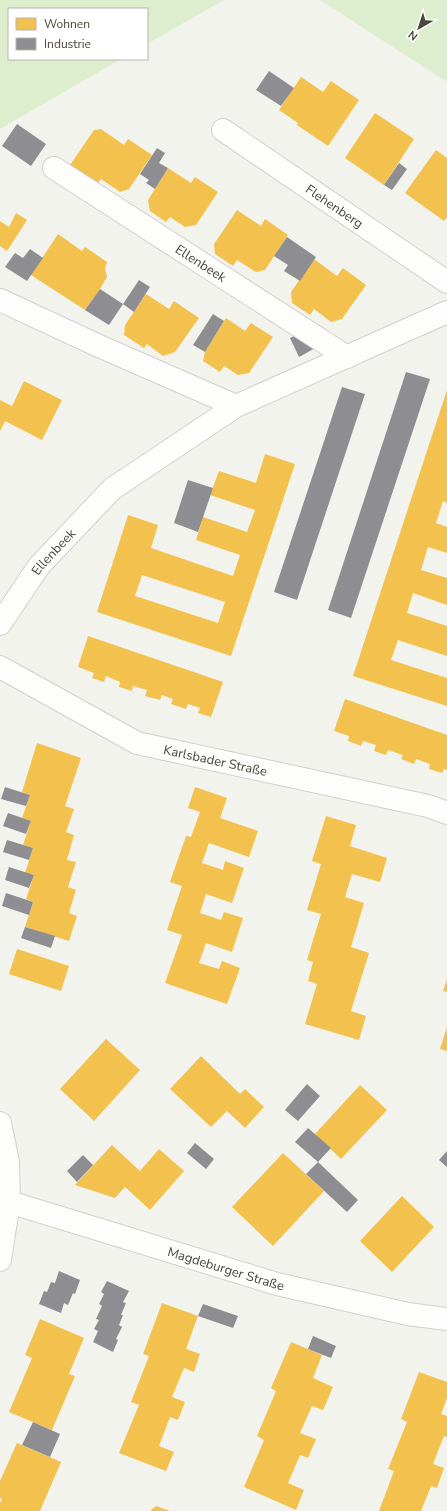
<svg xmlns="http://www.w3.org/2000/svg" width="447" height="1511" font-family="'Nunito Sans',sans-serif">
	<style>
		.green { fill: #ddeecf }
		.homes { fill: #f2c14e; fill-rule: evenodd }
		.industry { fill: #8d8d92 }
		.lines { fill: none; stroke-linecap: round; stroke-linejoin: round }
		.minor-casing { stroke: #d1d0cb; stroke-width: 24 }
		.minor { stroke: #fdfdfc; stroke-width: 22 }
		.labels { text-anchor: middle; stroke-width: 4; stroke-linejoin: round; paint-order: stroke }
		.street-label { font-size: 13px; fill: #4a4639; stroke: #fff }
	</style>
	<rect width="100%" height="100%" fill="#f3f3ee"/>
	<!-- green -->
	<path class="green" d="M0,0H224L147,44V9H9V59H121L0,129Z
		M320,0H447V82Z"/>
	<!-- homes -->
	<path class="homes" d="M301,77L323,92L331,81L359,100L328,146L297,125L298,123L279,110Z
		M375,113L414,139L384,185L345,158Z
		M101,129L124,145L128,139L152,155L129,189L120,192L101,179L96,187L68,168L94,130Z
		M436,150L447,158V217L444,221L405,193Z
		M168,168L191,183L195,177L218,192L196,225L185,227L170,217L166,222L150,211L148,200Z
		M237,210L261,226L265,219L288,235L265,270L256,272L237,260L233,266L215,254L214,244Z
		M16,213L27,220L7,251L0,246V221L9,227Z
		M58,234L82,251L85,247L107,262L105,269L107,277L100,289L85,310L31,275Z
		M314,259L337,276L343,268L366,285L342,319L331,322L314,309L310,315L292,303L291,292Z
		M146,294L169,309L174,301L199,318L175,352L163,356L147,344L144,348L124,335L125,325Z
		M226,318L245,331L251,323L273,337L249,373L238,375L224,366L220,372L203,361L205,352Z
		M24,381L62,400L42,440L5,421L0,431V400L12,406Z
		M447,390V503L443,501L436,523L447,527V553L428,547L421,570L447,578V605L413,593L407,613L447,626V656L398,640L391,660L447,678V706L353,676Z
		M265,454L295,464L231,656L97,612L128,515L158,525L151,548L233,576L240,555L196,540L203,517L247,532L255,510L210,495L219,471L256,483ZM142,575L225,602L218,623L135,596Z
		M88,636L223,682L211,717L198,713L200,708L188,704L186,709L171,704L173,699L162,695L160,700L145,696L147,690L133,686L132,691L119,687L120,682L106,676L104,682L92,678L94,673L78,667Z
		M345,699L447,735V770L444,769L442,773L429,769L430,764L416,759L414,764L401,759L403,755L388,750L386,755L374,751L376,745L363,741L361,746L348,741L349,736L334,731Z
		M37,743L81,758L65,806L74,809L66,832L74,835L67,860L76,862L68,887L76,890L69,913L77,916L69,941L25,927L33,902L26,899L34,875L25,873L33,848L23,845L31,821L22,818L30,795L22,792Z
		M195,787L227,798L220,818L258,831L249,857L209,843L202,863L223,870L225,861L244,868L232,903L206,894L200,913L221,920L224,912L243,918L232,952L206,943L199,963L219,969L222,961L240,968L227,1004L165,983L182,935L167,930L182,886L170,882L186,836L191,837L200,812L188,808Z
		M326,816L356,825L350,846L387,858L380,882L352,874L345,897L364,903L351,947L369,953L351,1011L366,1016L359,1040L305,1024L317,984L308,981L313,962L307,960L321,914L307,910L321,864L312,861Z
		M17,949L69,966L61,991L9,974Z
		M447,979V992L443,991Z
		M447,1027V1051L440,1049Z
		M106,1039L140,1070L94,1121L60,1089Z
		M201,1056L240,1094L245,1089L264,1107L245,1128L227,1111L211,1127L170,1089Z
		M360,1085L387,1110L341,1159L315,1134Z
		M112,1145L140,1171L159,1149L184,1171L150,1210L125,1187L115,1198L75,1185Z
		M283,1153L324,1191L273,1246L232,1207Z
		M402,1196L434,1227L392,1272L360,1241Z
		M162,1303L198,1316L186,1349L200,1354L194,1372L184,1368L172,1397L185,1402L178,1420L170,1417L159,1446L174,1452L166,1471L119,1453L139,1405L131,1402L149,1356L143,1354Z
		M40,1319L84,1338L69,1374L75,1376L52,1430L9,1412L32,1358L25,1355Z
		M291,1342L322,1355L313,1378L333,1387L323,1410L312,1406L300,1433L316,1439L308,1458L300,1455L288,1483L304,1490L296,1510L244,1487L264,1440L257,1436L276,1391L271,1388Z
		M419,1372L447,1382V1398L441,1414L447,1416V1437L444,1436L433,1464L444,1468L437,1488L431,1486L421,1511H379L394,1471L388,1469L407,1422L401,1419Z
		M17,1443L61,1462L40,1511H0V1503L2,1499L0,1498V1481Z
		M156,1506L170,1511H150Z"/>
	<!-- industry -->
	<path class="industry" d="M269,71L294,88L281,106L256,90Z
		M17,124L46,144L31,166L2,146Z
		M157,148L165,153L159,163L168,168L155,189L146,183L149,180L140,174Z
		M399,163L407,169L392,190L384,185Z
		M287,237L316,257L300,281L284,271L288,265L274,256Z
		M30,249L43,258L27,281L5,267L15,253L23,258Z
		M139,280L150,287L134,312L123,304L109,325L85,310L100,289L123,304Z
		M213,314L224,321L205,352L193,345Z
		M300,333L319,346L299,357L290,338Z
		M406,372L430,379L351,618L328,610Z
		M342,387L365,394L297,600L274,592Z
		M188,480L213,488L198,532L174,523Z
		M5,787L30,795L26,806L1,799Z
		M8,813L31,821L26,834L3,826Z
		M7,840L33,848L29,860L3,852Z
		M9,867L34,875L29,888L5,880Z
		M6,893L33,902L29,915L2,906Z
		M25,927L55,936L51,948L21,938Z
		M307,1084L320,1096L298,1121L285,1110Z
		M308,1128L331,1148L318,1162L295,1142Z
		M195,1143L214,1159L206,1169L187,1153Z
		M447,1151V1167L439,1160Z
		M83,1155L93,1165L77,1182L67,1171Z
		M318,1162L358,1200L347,1212L306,1174Z
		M59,1271L80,1280L75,1294L73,1293L68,1305L64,1303L61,1313L39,1304L44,1291L47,1292L51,1282L55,1283Z
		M107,1281L129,1291L123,1302L126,1303L121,1315H123L119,1325L122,1327L116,1339L118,1340L113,1352L93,1342L98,1331L94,1329L99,1320L96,1319L102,1306L99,1304L104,1294L101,1292Z
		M203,1304L238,1316L233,1328L198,1316Z
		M313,1336L336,1346L331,1358L308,1349Z
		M33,1422L60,1434L50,1457L22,1445Z"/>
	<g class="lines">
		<defs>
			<g id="minor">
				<path id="s1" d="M223,130L447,282"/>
				<path id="s2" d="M54,168L347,357"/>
				<path d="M0,300L99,346L236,406"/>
				<path id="s3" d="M0,624L39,566L112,489L236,406L447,312"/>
				<path id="s4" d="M0,667L137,743L428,806L447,813"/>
				<path d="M0,1123L8,1162L9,1202L0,1260"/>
				<path id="s5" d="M9,1202L277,1284L408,1314L447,1319"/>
			</g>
		</defs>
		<!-- minor casing -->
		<use href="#minor" class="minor-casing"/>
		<!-- minor -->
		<use href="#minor" class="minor"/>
	</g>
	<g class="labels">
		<!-- street labels -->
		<g class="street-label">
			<text dy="5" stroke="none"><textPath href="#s1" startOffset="135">Flehenberg</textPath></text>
			<text dy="5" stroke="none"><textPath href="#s2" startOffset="175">Ellenbeek</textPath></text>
			<text dy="5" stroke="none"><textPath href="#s3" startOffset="90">Ellenbeek</textPath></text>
			<text dy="5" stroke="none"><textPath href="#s4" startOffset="237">Karlsbader Straße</textPath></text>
			<text dy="5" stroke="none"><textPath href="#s5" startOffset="227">Magdeburger Straße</textPath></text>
		</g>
	</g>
	<!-- legend -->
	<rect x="8" y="8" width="140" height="52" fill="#ffffff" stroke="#b7b5b0"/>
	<rect x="16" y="18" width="20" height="12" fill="#f2c14e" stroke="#b7b5b0"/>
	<text x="44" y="28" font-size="12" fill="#4a4639">Wohnen</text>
	<rect x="16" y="38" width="20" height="12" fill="#8d8d92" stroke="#b7b5b0"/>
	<text x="44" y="48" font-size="12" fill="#4a4639">Industrie</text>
	<!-- north arrow -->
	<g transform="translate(419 28) rotate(219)" stroke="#ffffff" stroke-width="3" paint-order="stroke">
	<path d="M0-3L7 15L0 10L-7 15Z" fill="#4a4639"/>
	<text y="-6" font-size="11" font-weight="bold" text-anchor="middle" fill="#4a4639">N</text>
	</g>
</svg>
